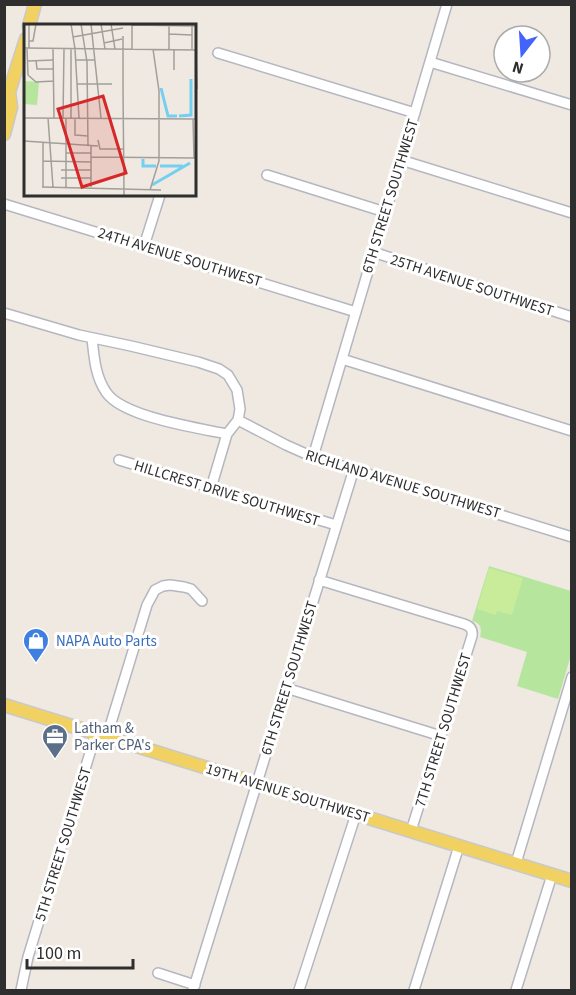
<svg xmlns="http://www.w3.org/2000/svg" width="576" height="995" font-family="'Source Sans 3',sans-serif">
	<style>
		.green { fill: #b6e59e }
		.pitch { fill: #c9ec9a }
		.lines { fill: none; stroke-linecap: round; stroke-linejoin: round }
		.minor-casing { stroke: #b4b7c1; stroke-width: 12 }
		.major-casing { stroke: #c9c9c9; stroke-width: 15 }
		.minor { stroke: #fff; stroke-width: 9 }
		.major { stroke: #f2d163; stroke-width: 12 }
		.labels { text-anchor: middle; stroke-width: 6; stroke-linejoin: round; paint-order: stroke }
		.street-label { font-size: 15px; fill: #2e2e2e; stroke: #fff }
		.shop-label { font-size: 15px; fill: #366cbe; stroke: #fff; text-anchor: start }
		.service-label { font-size: 15px; fill: #4e5e75; stroke: #fff; text-anchor: start }
		.inset-river { fill: none; stroke: #75cff0; stroke-width: 3 }
		.inset-road { fill: none; stroke: #a29e99; stroke-width: 1.5 }
		.view { fill: #d62828; fill-opacity: 0.15; stroke: #d62828; stroke-width: 3 }
		.inset-edge { fill: none; stroke: #2e2e2e; stroke-width: 3 }
	</style>
	<rect width="100%" height="100%" fill="#efe9e1"/>
	<!-- green -->
	<path class="green" d="M489,566L571,591V655L558,699L517,686L527,652L480,637C482,629 481,623 472,621Z"/>
	<!-- pitch -->
	<path class="pitch" d="M489,568L523,578L512,615L497,611L496,615L477,609Z"/>
	<g class="lines">
		<defs>
			<path id="minor" d="M218,53L415,113
				M430,62L572,105
				M401,160L572,213
				M267,175L385,212
				M4,204L356,312
				M144,246L160,195
				M373,252L572,317
				M4,313L79,335L131,346L198,362L219,369L228,375L237,390L240,409L238,420L227,434L211,488
				M92,338C94,356 95,376 106,392C122,417 198,428 227,434
				M342,359L572,431
				M238,420L286,445L313,457L572,537
				M313,457L447,4
				M119,460L336,525
				M319,580L464,624C470,626 473,629 472,636L411,831
				M286,688L441,736
				M107,736L147,605L155,590L163,586L170,585L184,587L191,589L202,601
				M516,863L572,677
				M158,973L195,985
				M21,990L28,957L96,733
				M193,990L354,469
				M299,990L356,814
				M414,990L459,846
				M516,990L552,875"/>
			<path id="major" d="M29,26L35,4
				M4,99L9,92L26,39
				M4,134L11,107L9,92
				M4,705L572,881"/>
		</defs>
		<!-- minor casing -->
		<use href="#minor" class="minor-casing"/>
		<!-- major casing -->
		<use href="#major" class="major-casing"/>
		<!-- minor -->
		<use href="#minor" class="minor"/>
		<!-- major -->
		<use href="#major" class="major"/>
	</g>
	<!-- icons -->
	<defs>
		<symbol id="shop-pin" viewBox="-11 -11 22 30"><path d="M0 17L-7.5 6A9.5 9.5 0 1 1 7.5 6Z" fill="#3f7fe0" stroke="#fff"/><path d="M-5-2.5h2.3a2.7 3.5 0 0 1 5.4 0H5L5.5 6h-11ZM-1.5-2.5h3a1.5 2.3 0 0 0-3 0Z" fill="#fff"/></symbol>
		<symbol id="office-pin" viewBox="-11 -11 22 30"><path d="M0 17L-7.5 6A9.5 9.5 0 1 1 7.5 6Z" fill="#5c6f8a" stroke="#fff"/><path d="M-6-3h4V-5.5h4V-3h4V5H-6ZM-1-4.5V-3h2v-1.5ZM-6 0V1H6V0Z" fill="#fff"/></symbol>
	</defs>
	<g fill-rule="evenodd">
		<use href="#shop-pin" x="21" y="626" width="30" height="40"/>
		<use href="#office-pin" x="40" y="722" width="30" height="40"/>
	</g>
	<g class="labels">
		<!-- street labels -->
		<g class="street-label">
			<text transform="translate(390 196) rotate(-73)" y="5">6TH STREET SOUTHWEST</text>
			<text transform="translate(180 257) rotate(17)" y="5">24TH AVENUE SOUTHWEST</text>
			<text transform="translate(472 285) rotate(18)" y="5">25TH AVENUE SOUTHWEST</text>
			<text transform="translate(403 484) rotate(17)" y="5">RICHLAND AVENUE SOUTHWEST</text>
			<text transform="translate(227 493) rotate(17)" y="5">HILLCREST DRIVE SOUTHWEST</text>
			<text transform="translate(289 678) rotate(-73)" y="5">6TH STREET SOUTHWEST</text>
			<text transform="translate(443 730) rotate(-73)" y="5">7TH STREET SOUTHWEST</text>
			<text transform="translate(288 793) rotate(17)" y="5">19TH AVENUE SOUTHWEST</text>
			<text transform="translate(63 844) rotate(-73)" y="5">5TH STREET SOUTHWEST</text>
		</g>
		<!-- shop labels -->
		<g class="shop-label">
			<text x="56" y="646">NAPA Auto Parts</text>
		</g>
		<!-- service labels -->
		<g class="service-label">
			<text x="74" y="733">Latham &amp;<tspan x="74" dy="17">Parker CPA's</tspan></text>
		</g>
	</g>
	<!-- overview -->
	<g transform="translate(24 24)">
		<rect width="172" height="172" fill="#efe9e1"/>
		<path d="M0,57L15,58L13,81L0,80Z" fill="#b6e59e"/>
		<path class="inset-river" d="M137,64L144,92H153M155,92L167,91V55M119,135V142H132M136,142H159M128,161L166,139"/>
		<path class="inset-road" d="M5,0V24M47,0L51,25M57,0L63,38L64,121M67,0L77,94M77,0L81,25M87,0L91,25M108,1L173,2M145,10L168,11M99,12V65M49,13L99,4M5,17H9L12,0M80,19L98,15M0,24L173,26M3,25L4,51M29,25L30,94M51,25L55,94M108,25V0M145,25V0M150,25V46M168,25V0M172,25L173,65M12,36L13,45H30M52,36H71M4,37L30,36M4,51L12,58L30,57M53,60H88M99,64L100,172M0,94L173,95M24,94L29,163M39,94L40,25M47,94V25M51,94V111L64,112M169,95L170,134M74,116L76,125H99M0,117L74,122M67,121V163M42,129H67M67,133L171,134M19,137L67,138M37,146H67M37,154H67M18,163L137,166M19,163V119M42,163V94M126,166L135,137V67L129,25"/>
		<path class="view" d="M79,72L102,149L58,163L34,85Z"/>
		<rect width="172" height="172" class="inset-edge"/>
	</g>
	<!-- border -->
	<rect width="576" height="995" fill="none" stroke="#2e2e2e" stroke-width="12"/>
	<!-- north arrow -->
	<g transform="translate(522 54) rotate(197)"><circle r="28" fill="#ffffff" stroke="#ababab" stroke-width="1.5"/>
	<path d="M0-4.5L10 22L0 15L-10 22Z" fill="#4264fb"/>
	<text y="-9" font-size="16" font-weight="bold" text-anchor="middle" fill="#2e2e2e">N</text>
	</g>
	<!-- scale -->
	<path d="M27 959v9h106v-9" fill="none" stroke="#2e2e2e" stroke-width="3"/>
	<text x="36" y="959" font-size="18" fill="#2e2e2e" stroke="#ffffff" stroke-width="4.5" paint-order="stroke">100 m</text>
</svg>
